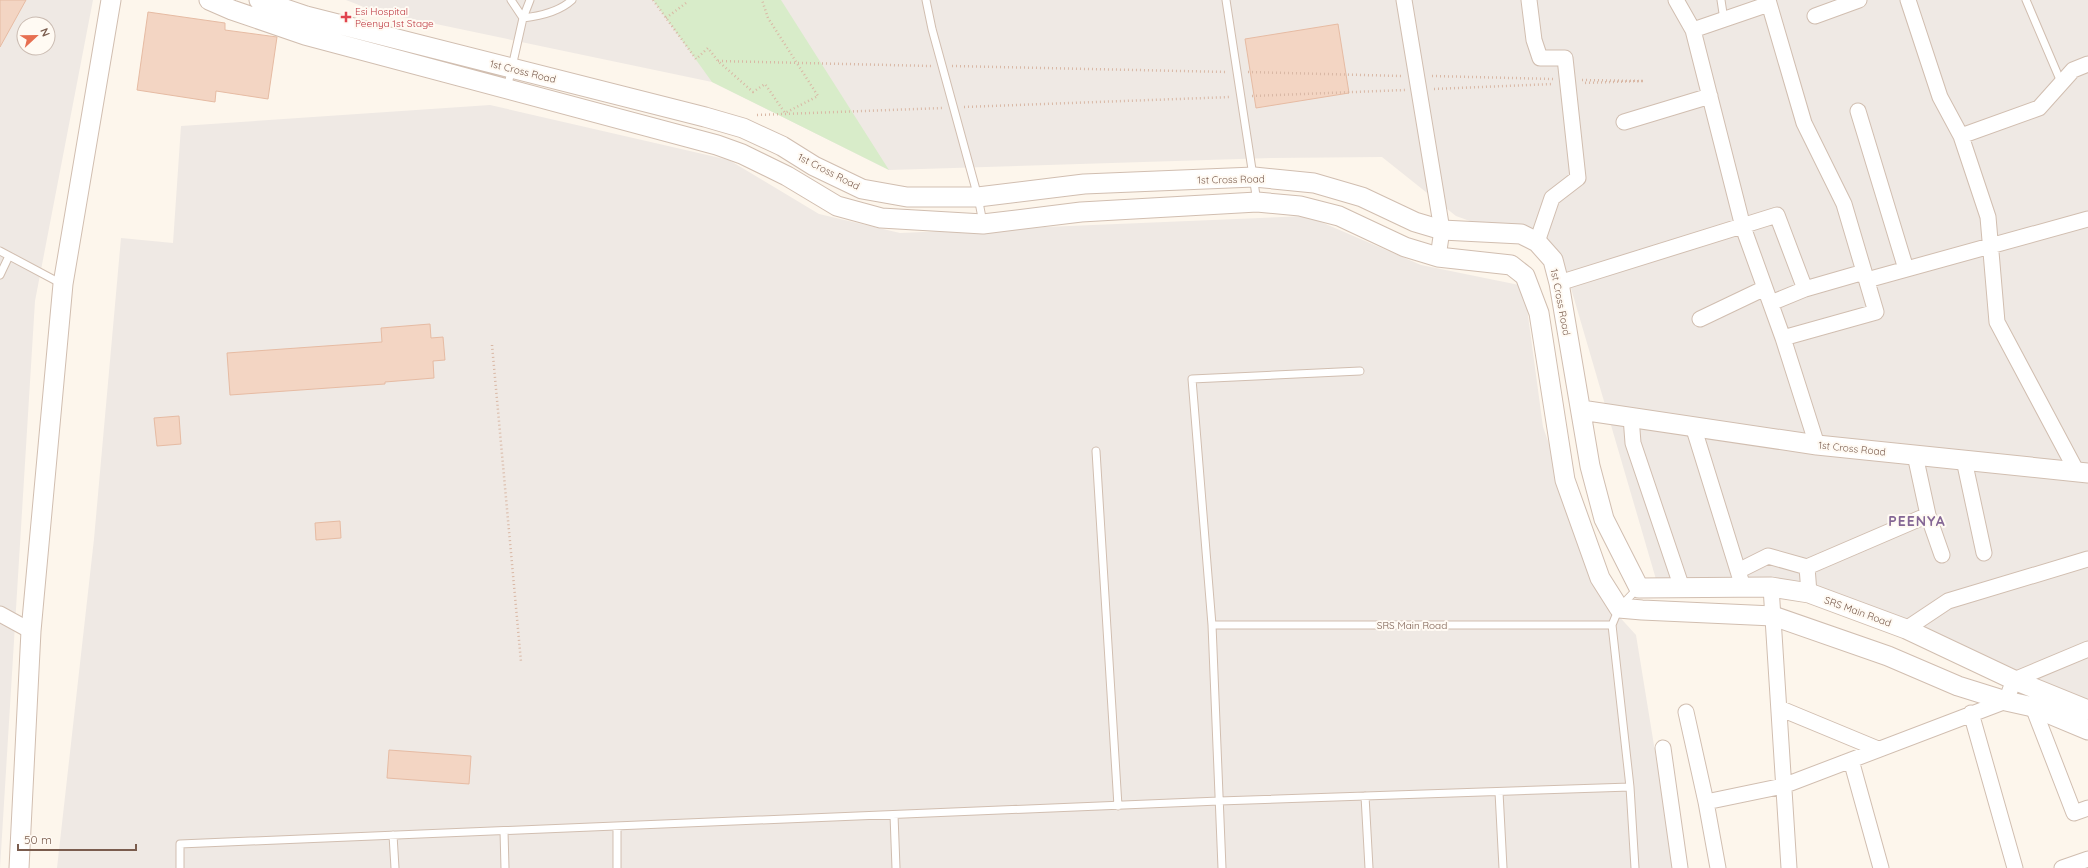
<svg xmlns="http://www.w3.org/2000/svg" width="2088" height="868" font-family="Quicksand,sans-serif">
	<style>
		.industrial { fill: #efe9e4; fill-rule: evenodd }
		.green { fill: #d8ecc9 }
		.building { fill: #f3d5c3; stroke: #e6bba3 }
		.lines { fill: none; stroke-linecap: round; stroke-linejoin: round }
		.service-casing { stroke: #d1beb0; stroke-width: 9 }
		.minor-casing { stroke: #d1beb0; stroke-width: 17 }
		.tertiary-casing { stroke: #d1beb0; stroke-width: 21 }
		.path { stroke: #d9b8a5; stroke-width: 2.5; stroke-dasharray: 1 3; stroke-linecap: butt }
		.service { stroke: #fff; stroke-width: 7 }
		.minor { stroke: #fff; stroke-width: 15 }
		.tertiary { stroke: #fff; stroke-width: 19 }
		.health-dot { fill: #e0444e; stroke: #fffaf3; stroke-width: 1.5 }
		.labels { text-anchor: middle; stroke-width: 4; stroke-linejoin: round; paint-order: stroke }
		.health-label { font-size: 10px; fill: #be3a42; stroke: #fffaf3; text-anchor: start }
		.street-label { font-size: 10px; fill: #7a5c4d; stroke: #fffaf3 }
		.district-label { font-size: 14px; font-weight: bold; letter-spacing: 1px; fill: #846695; stroke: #fffaf3 }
	</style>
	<rect width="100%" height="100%" fill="#fdf6ec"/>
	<!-- industrial -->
	<path class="industrial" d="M0,0H93L35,301L0,868ZM24,24H48V48H24Z
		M346,0H2088V700L1821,587L1660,593L1561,254L1456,216L1382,157L1271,158L889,170L712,82L374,11Z
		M490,105L729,160L819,214L900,233L1307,216L1421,265L1524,286L1543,427L1605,601L1636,635L1674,868H57L94,539L121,238L173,243L181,126Z"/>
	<!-- green -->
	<path class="green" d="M653,0H781L889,170L712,82Z"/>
	<!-- building -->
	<path class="building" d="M0,0H26L0,47Z
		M148,12L225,23V30L277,37L268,99L216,91L215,102L137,90Z
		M1338,24L1349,93L1256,108L1245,39Z
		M430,324L431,338L443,337L445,360L433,361L434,378L385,382V384L230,395L227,353L382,342L381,328Z
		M179,416L181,444L157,446L154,418Z
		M340,521L341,538L316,540L315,523Z
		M389,750L471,756L469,784L387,778Z"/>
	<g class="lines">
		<defs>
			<path id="service" d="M511,0L523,18
				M926,0L932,29L978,197L983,223
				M1226,0L1257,202
				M1721,0L1724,20
				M2026,0L2061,82
				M523,18C541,16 559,12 572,0
				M507,89L523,18L530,0
				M0,251L62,284
				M0,275L9,256
				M1096,451L1118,806
				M1212,625H1612
				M1499,792L1503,868
				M1365,796L1369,868
				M894,815L896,868
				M617,827V868
				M504,831L505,868
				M393,835L395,868
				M180,868V844L1219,801L1630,787
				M1222,868L1212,625L1192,379L1360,371
				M1635,868L1630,787L1612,625L1619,608L1638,588"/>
			<path id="minor" d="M1404,0L1442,230L1438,257
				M1529,0L1534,40L1540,58H1565L1578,178L1552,198L1537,242
				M1676,0L1693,30L1743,227L1783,338
				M1768,0L1804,123L1844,204L1876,312L1783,338L1817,445
				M1908,0L1940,97L1961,136L2039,108L2073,70L2088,64
				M1815,16L1859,0
				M1693,30L1769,4
				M1858,111L1906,269
				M1624,122L1710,96
				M1961,136L1988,217L1997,322L2077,472
				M1867,280L2088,219
				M1559,283L1777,215L1805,289L1771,303
				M1805,289L1864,272
				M1700,319L1765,288
				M1631,417L1633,443L1682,588
				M1693,426L1743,587
				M1964,460L1984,553
				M1928,515L1942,555
				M1738,571L1768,556L1807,567
				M1771,587L1789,868
				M1809,593L1807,567L1928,515L1915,455
				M0,614L31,631
				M1906,629L1948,601L2088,559
				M2033,707L2074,813L2088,808
				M1779,708L1878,749
				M1686,712L1706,802L1718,868
				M1971,713L2015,868
				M1663,748L1680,868
				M1851,760L1881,868
				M1706,802L1783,786L2006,701L2014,680L2088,649
				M2062,868L2088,859"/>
			<path id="tertiary" d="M209,0L232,10L305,35L717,145L742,154L787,176L837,206L881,218L983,224L1081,212L1257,202L1300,206L1339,216L1405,247L1438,257L1511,265L1525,276L1539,313L1565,480L1600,578L1619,608L1642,610L1773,616L1888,656L1958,686L2006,701L2033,707L2088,730
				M259,0L306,16L705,117L743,128L782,146L814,166L862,189L907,197H978L1084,184L1254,177L1314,183L1362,197L1415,222L1442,230L1521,234L1537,242L1553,260L1559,283L1590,466L1604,519L1639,588L1771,587L1809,593L1906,629L2014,680L2088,710
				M1581,410L1817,445L2088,473
				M19,868L31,631L63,284L111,0"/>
		</defs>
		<!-- service casing -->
		<use href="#service" class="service-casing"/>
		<!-- minor casing -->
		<use href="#minor" class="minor-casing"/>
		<!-- tertiary casing -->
		<use href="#tertiary" class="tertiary-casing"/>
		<!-- path -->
		<path class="path" d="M653,0L696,59L708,48L718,61L753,92L765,84L785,113L818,96L768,18L762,0
			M666,18L686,3
			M718,61L931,66
			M952,66L1227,72
			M1248,72L1401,76
			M1432,76L1553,79
			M1582,80L1644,81L1582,83
			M1434,89L1553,84
			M1252,96L1405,90
			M964,107L1231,97
			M757,115L943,108
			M492,345L521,662"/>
		<!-- service -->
		<use href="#service" class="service"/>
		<!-- minor -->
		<use href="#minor" class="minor"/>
		<!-- tertiary -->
		<use href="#tertiary" class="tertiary"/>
	</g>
	<!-- markers -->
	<path class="health-dot" d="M344 11h4v4h4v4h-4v4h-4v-4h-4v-4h4z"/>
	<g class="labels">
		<!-- health labels -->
		<g class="health-label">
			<text x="355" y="15">Esi Hospital<tspan x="355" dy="12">Peenya 1st Stage</tspan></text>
		</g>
		<!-- street labels -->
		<g class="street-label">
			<text transform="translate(523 71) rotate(14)" y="4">1st Cross Road</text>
			<text transform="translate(829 171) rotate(27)" y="4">1st Cross Road</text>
			<text transform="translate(1231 179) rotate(-1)" y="4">1st Cross Road</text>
			<text transform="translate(1561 302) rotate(79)" y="4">1st Cross Road</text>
			<text transform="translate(1852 448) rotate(6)" y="4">1st Cross Road</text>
			<text transform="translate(1858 611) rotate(20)" y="4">SRS Main Road</text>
			<text x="1412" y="629">SRS Main Road</text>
		</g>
		<!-- district labels -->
		<g class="district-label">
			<text x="1917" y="526">PEENYA</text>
		</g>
	</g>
	<!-- north arrow -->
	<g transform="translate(36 36) rotate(68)"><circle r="19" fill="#fffaf3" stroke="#cabbb1"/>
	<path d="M0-3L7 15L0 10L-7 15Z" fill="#e76f51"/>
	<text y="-6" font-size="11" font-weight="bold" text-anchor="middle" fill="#7a5c4d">N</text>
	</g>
	<!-- scale -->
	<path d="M18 844v6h118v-6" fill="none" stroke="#7a5c4d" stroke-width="2"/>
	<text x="24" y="844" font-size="12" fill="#7a5c4d" stroke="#fffaf3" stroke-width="3" paint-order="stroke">50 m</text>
</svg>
